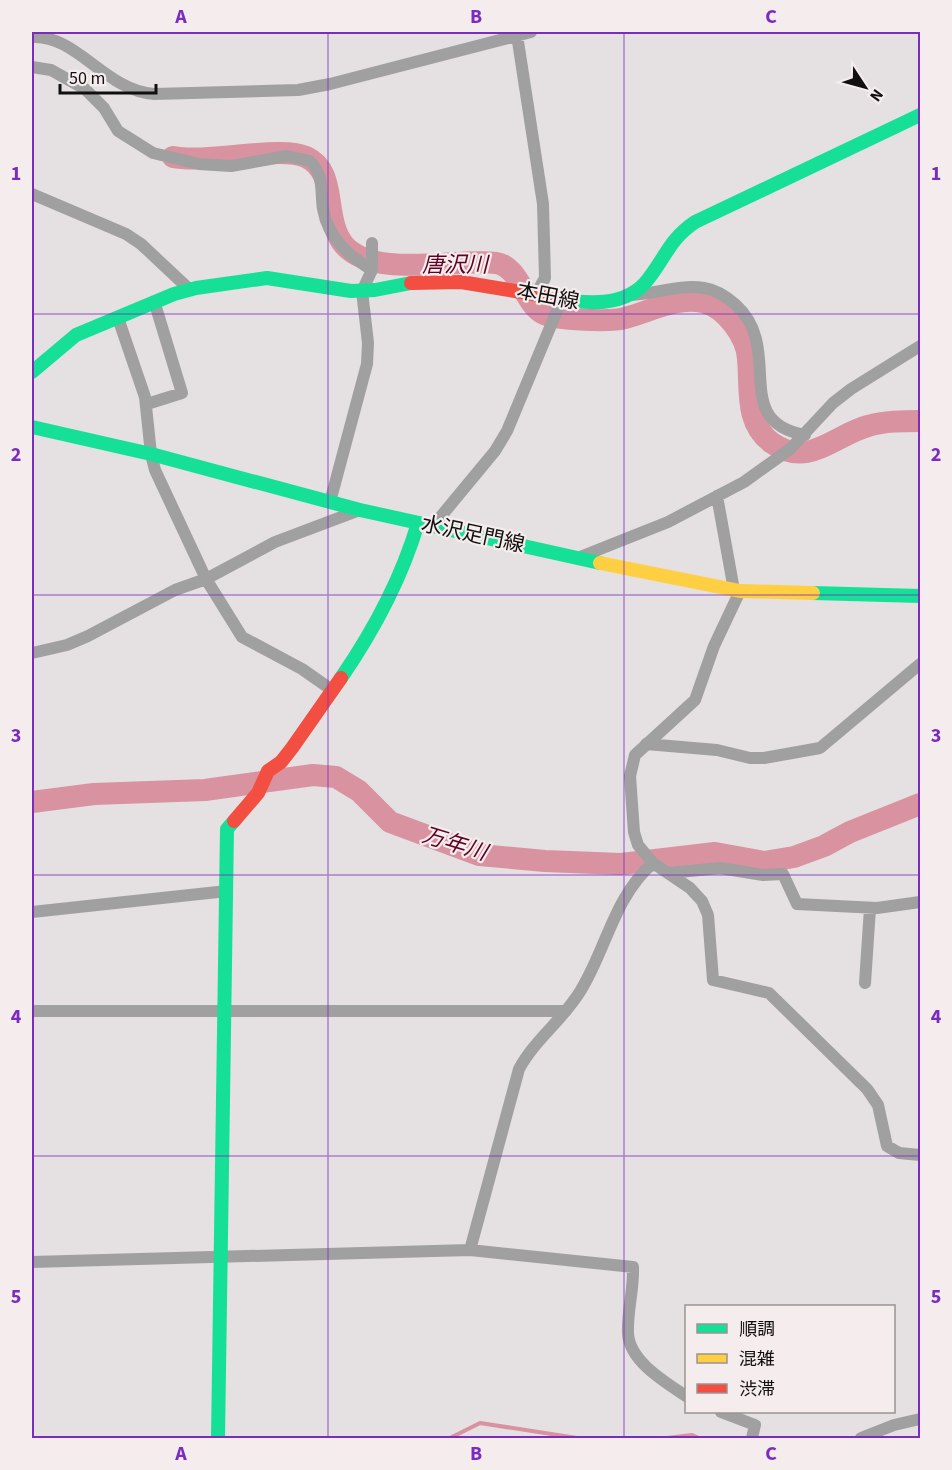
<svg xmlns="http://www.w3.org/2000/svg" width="952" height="1470" font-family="'Source Sans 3','Noto Sans JP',sans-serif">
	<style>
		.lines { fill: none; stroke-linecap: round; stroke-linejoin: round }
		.stream { stroke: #d9929f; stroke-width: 4 }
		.river { stroke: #d9929f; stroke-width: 22 }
		.street { stroke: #a1a0a0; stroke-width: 12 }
		.fast { stroke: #16e098; stroke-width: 14 }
		.slow { stroke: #ffcf43; stroke-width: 14 }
		.jam { stroke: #f24e42; stroke-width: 14 }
		.grid { fill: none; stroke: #7b2cbf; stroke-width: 1.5; stroke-opacity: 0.55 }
		.labels { text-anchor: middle; stroke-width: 4.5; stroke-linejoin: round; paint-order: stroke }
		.street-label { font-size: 21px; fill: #110f0f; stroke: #f4eced }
		.water-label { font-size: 22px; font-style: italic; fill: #5f0123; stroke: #f4eced }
		.neatline { fill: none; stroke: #7b2cbf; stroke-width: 2 }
		.grid-label { font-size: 20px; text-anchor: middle; font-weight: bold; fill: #7b2cbf }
	</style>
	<rect width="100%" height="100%" fill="#e5e0e1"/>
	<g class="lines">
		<!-- stream -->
		<path class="stream" d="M450,1438L480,1423L577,1438
			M667,1438L692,1435L699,1438"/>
		<!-- river -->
		<path class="river" d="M173,157C208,164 281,145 306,157C339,172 322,219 344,245C374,279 455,258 496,263C520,266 524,305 544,314C556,320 612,322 625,318C649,312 677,296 703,302C725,307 747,337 748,359C751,388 744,423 772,443C809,469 834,435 868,426C885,421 903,421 920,421
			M32,802L94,794L205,790L313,775L336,777L359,791L390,822L479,855L545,861L621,864L715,853L764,862L794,857L824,846L850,832L920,804"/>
		<!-- street -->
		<path class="street" d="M517,35L543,204L545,278L536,294
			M32,37C76,34 106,91 154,94L298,90L330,84L531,32
			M32,67L51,70L85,89L104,108L118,131L153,153L199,164L231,166L287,156L310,161C325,177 320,190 323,209C328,238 349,256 372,270
			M32,194L126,234L141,244L189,289
			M631,295C655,294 680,284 704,288C717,290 726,296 736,305C785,350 729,421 805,435
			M118,318L145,397L151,454L155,470L206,579L242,637L302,669L332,690
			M147,404L182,393L155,304
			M717,496L734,590
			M330,502L367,364L368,343L362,291L372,270V243
			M433,526L495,451L507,431L561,301
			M580,557L668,522L744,482L790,449L833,403L851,389L920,346
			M740,591L714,646L695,700L635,755L630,776L634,832L638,845L653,863L690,888L702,901L708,915L713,980L769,993L867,1089L878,1105L887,1146L899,1153L920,1155
			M32,653L67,645L88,636L175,590L206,579L275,542L360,510
			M646,744L717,750L750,758H764L820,748L920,664
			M669,873L720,868L763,875L783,874L797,904L877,908L920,902
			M32,912L227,891
			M865,983L870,908
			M32,1011H566
			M470,1250L519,1069C535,1039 564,1019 581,990C607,947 614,897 653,863
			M32,1262L470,1250L633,1267C634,1289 627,1311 628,1333C629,1361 665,1382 686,1396
			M721,1412L755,1425L752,1438
			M861,1438L894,1425L920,1419"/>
		<!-- fast -->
		<path class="fast" d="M551,297C583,304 627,309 649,278C666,256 670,239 695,222L920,115
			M32,372L76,335L174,294L196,288L267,278L351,291L375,290L411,283
			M32,427L151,454L360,510L600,563
			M813,593L920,596
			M341,678C374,630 401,580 418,523
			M218,1438L227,829L234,821"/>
		<!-- slow -->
		<path class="slow" d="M600,563L740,591L813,593"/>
		<!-- jam -->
		<path class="jam" d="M411,283L461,282L551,297
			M234,821L258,793L268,771L281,762L292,748L341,678"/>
	</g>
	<!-- grid -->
	<path class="grid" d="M328,32V1438M624,32V1438M32,314H920M32,595H920M32,875H920M32,1156H920"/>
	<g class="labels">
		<!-- street labels -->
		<g class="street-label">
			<text transform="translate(548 296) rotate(11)" y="7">本田線</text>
			<text transform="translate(473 534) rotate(12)" y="7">水沢足門線</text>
		</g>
		<!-- water labels -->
		<g class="water-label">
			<text x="455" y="272">唐沢川</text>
			<text transform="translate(455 843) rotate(17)" y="8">万年川</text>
		</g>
	</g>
	<!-- border -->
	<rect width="952" height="1470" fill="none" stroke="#f4eced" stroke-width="66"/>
	<!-- legend -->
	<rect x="685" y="1305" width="210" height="108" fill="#f4eced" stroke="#999494" stroke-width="1.5"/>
	<rect x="697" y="1324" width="30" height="9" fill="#16e098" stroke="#999494" stroke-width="1.5"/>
	<text x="739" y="1335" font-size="18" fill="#110f0f">順調</text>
	<rect x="697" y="1354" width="30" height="9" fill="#ffcf43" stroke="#999494" stroke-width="1.5"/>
	<text x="739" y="1365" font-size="18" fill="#110f0f">混雑</text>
	<rect x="697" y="1384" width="30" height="9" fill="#f24e42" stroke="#999494" stroke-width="1.5"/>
	<text x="739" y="1395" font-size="18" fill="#110f0f">渋滞</text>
	<!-- north arrow -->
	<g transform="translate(865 87) rotate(126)" stroke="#f4eced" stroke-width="4.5" paint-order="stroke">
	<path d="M0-4.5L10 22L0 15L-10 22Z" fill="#110f0f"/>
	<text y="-9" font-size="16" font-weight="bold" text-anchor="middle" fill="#110f0f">N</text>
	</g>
	<!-- scale -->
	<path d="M60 84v9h96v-9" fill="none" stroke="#110f0f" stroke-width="3"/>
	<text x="69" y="84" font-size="18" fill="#110f0f" stroke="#f4eced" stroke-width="4.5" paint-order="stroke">50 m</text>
	<rect x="33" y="33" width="886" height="1404" class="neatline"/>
	<g class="grid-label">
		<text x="181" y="23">A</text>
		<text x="476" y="23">B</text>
		<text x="771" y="23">C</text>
		<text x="16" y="180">1</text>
		<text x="936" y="180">1</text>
		<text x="16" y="461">2</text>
		<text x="936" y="461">2</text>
		<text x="16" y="742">3</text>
		<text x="936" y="742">3</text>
		<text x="16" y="1023">4</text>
		<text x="936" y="1023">4</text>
		<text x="16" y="1303">5</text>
		<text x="936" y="1303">5</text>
		<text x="181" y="1460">A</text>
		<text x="476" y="1460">B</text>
		<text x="771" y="1460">C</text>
	</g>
</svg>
